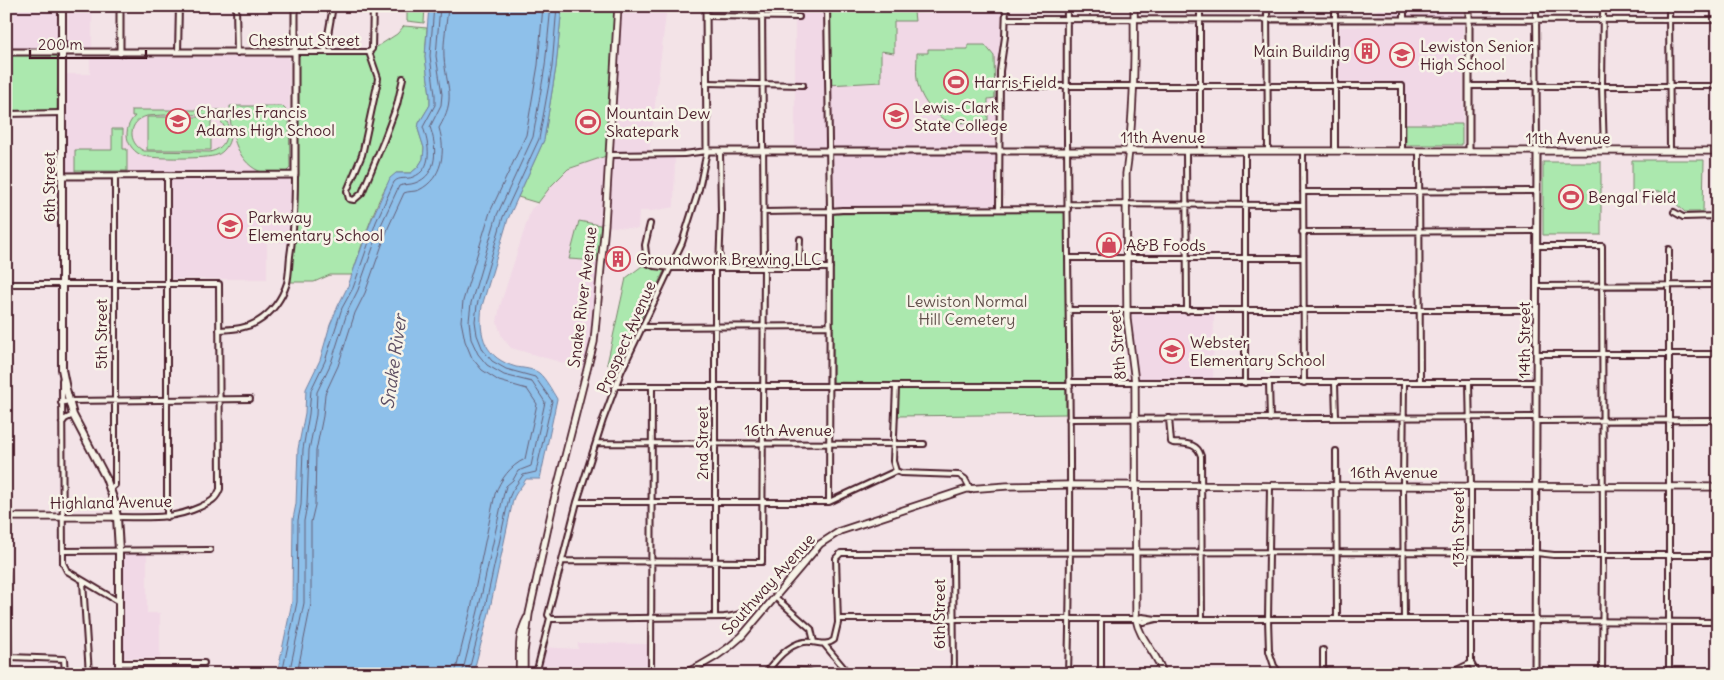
<svg xmlns="http://www.w3.org/2000/svg" width="1724" height="680" font-family="Delius,sans-serif">
	<style>
		.built { fill: #f1d8e6 }
		.green { fill: #abe8ae; stroke: #7a846c; fill-rule: evenodd }
		.water { fill: #8ec0ea; stroke: #73809e }
		.lines { fill: none; stroke-linecap: round; stroke-linejoin: round }
		.shore { stroke: #655f77; stroke-width: 1 }
		.minor-casing { stroke: #4a1f2b; stroke-width: 8 }
		.tertiary-casing { stroke: #4a1f2b; stroke-width: 9 }
		.secondary-casing { stroke: #4a1f2b; stroke-width: 9 }
		.primary-casing { stroke: #4a1f2b; stroke-width: 10 }
		.minor { stroke: #f7f3e8; stroke-width: 4 }
		.tertiary { stroke: #f7f3e8; stroke-width: 5 }
		.secondary { stroke: #f7f3e8; stroke-width: 5.5 }
		.primary { stroke: #f7f3e8; stroke-width: 6 }
		.labels { text-anchor: middle; stroke-width: 5; stroke-linejoin: round; paint-order: stroke }
		.street-label { font-size: 16px; fill: #4a1f2b; stroke: #f7f3e8 }
		.poi-label { font-size: 16px; fill: #4a1f2b; stroke: #f7f3e8; text-anchor: start }
		.park-label { font-size: 16px; fill: #62514c; stroke: #f7f3e8 }
		.water-label { font-size: 18px; font-style: italic; fill: #5e4f64; stroke: #f7f3e8 }
	</style>
	<rect width="100%" height="100%" fill="#f3e3e7"/>
	<filter id="ink" filterUnits="userSpaceOnUse"><feTurbulence type="fractalNoise" baseFrequency=".02" numOctaves="2"/><feDisplacementMap in="SourceGraphic" scale="10" xChannelSelector="R" yChannelSelector="G"/><feConvolveMatrix kernelMatrix="1 2 1 2 8 2 1 2 1" color-interpolation-filters="sRGB"/></filter>
	<g filter="url(#ink)">
		<!-- built -->
		<path class="built" d="M6,6H57V45H68V6H92V52H6Z
			M618,6H667L649,154H675L674,207L652,211H639L638,229L605,226L601,268L588,370L511,348L502,337L497,322L500,306L531,209L538,203L551,186L568,169L609,155Z
			M795,6H1002L1001,40L996,69V205L835,208L833,147L795,148Z
			M1377,6H1463V145H1406L1404,82H1339L1340,27L1377,26Z
			M90,57H287L289,59L290,168L286,172H67L66,74H90Z
			M289,179L291,184V210L289,243L267,242V279H171V180Z
			M1127,310H1214L1213,382H1135Z
			M123,554H147V613H160V658H123Z
			M578,643L651,644L650,674H536L542,647L578,649Z"/>
		<!-- green -->
		<path class="green" d="M407,6H425L424,23L407,21Z
			M562,6H615L610,77H614L609,155L568,169L551,186L538,203L518,197L544,140L556,67Z
			M828,6H1006V8L914,12L915,21H894V53L881,51V82L828,85Z
			M404,26L427,28L425,57L430,95V105L419,123L418,129L424,148L423,159L418,167L411,173H396C379,188 360,251 352,275H330L314,282H287L292,242L295,52H369L397,34Z
			M968,45H985L994,56L995,98L988,99V120C978,121 967,123 957,123C939,122 924,104 919,88C915,77 917,64 917,53H928V49H968Z
			M6,55L58,56L57,114H6Z
			M230,106H282L289,113L290,168L286,172C278,172 266,174 259,171C236,161 229,129 230,106Z
			M132,110H225V116H222C228,122 232,129 230,137C229,145 224,152 217,155C207,159 154,159 143,156C125,148 122,129 135,116H132ZM147,116C160,115 204,113 214,117C222,120 226,128 226,136C225,145 218,150 210,152L144,151C127,143 128,121 147,116Z
			M211,117V150H147V117Z
			M1406,124H1462V145H1406Z
			M112,129H123V149H127V171H75V150H112Z
			M1632,160H1704L1703,212H1685L1674,202V192H1632Z
			M1543,162H1601V235H1543Z
			M999,212H1065L1066,414L898,416L899,383L833,382V214Z
			M579,221L605,226L598,261L569,259Z
			M642,266L666,267L617,368L607,364L626,278Z
			M1256,670L1273,671L1278,674H1214Z"/>
		<!-- water -->
		<path class="water" d="M429,6H562L556,67L544,140L508,219L482,306C478,336 485,358 516,367C523,368 534,369 539,373C546,379 552,391 557,399L540,479H526C522,487 516,491 513,500L489,613L473,674H277L292,602L293,519L296,504L298,449L305,413L306,389L320,360L330,325L338,306L348,286L371,221L390,178L396,173H411L418,167L423,159L424,148L418,129L419,123L430,105V95L425,57Z"/>
		<g class="lines">
			<!-- shore -->
			<path class="shore" d="M282,674L297,602L298,520L301,505L303,449L309,414L311,390L325,361L342,308L353,288L376,222L394,182C400,176 406,180 413,177C434,169 429,144 423,127L435,105V95L430,56L434,6
				M289,674L304,603V521L307,505L309,450L316,415L317,392L331,363L348,310L358,290L381,225L399,186C404,184 410,185 415,183C439,175 437,146 430,127L441,105L442,94L436,56L440,6
				M297,674L311,604V522L315,505L316,451L323,416L325,394L338,366L355,313L365,293L388,228L404,193C408,191 414,192 419,190C443,178 446,151 439,128C457,97 446,88 444,57C443,40 447,23 448,6
				M455,674L471,609L495,494C501,479 510,466 525,459L537,404L527,389L499,381L482,370L472,358L465,341L461,321L463,301L490,212L526,135L538,65L543,6
				M462,674L478,611L503,497L506,486L513,480L518,471L531,466L545,402L532,382L504,375L487,365L478,354L471,339L469,321L471,303L497,215L533,137L545,66L551,6
				M468,674L484,612L509,498C512,489 518,483 523,475L536,472L552,401L535,377L506,369L492,361L483,350L477,335L475,321L477,305L503,217L539,139L552,67L557,6"/>
			<defs>
				<path id="minor" d="M236,6L237,53
					M827,6L830,211L829,502
					M1067,6C1065,229 1074,451 1068,674
					M1200,6V151
					M1267,6L1268,151
					M1404,6V19
					M1536,6L1537,151
					M1603,6L1602,86L1604,151
					M1669,6L1670,151
					M706,16L799,17
					M1006,19L1718,20
					M178,52L179,6
					M295,52H369L378,78L377,85L362,155L347,191L349,199L354,200L362,193L384,140L397,105L403,78
					M325,52L333,6
					M369,52L372,49L373,6
					M706,83L803,85
					M1000,86H1402V151
					M1469,86H1718
					M6,114L62,113
					M1186,151L1187,311
					M1303,151L1304,383
					M1335,151V6
					M1419,151L1420,382
					M1303,192L1536,191
					M1068,204L1302,205
					M999,208L1000,71L1005,37L1006,6
					M763,212L830,211L842,210L1068,209
					M1674,212L1683,217L1718,216
					M650,224L645,245L647,263L654,266L672,268H830
					M1302,232L1537,231
					M1537,246H1602L1603,554L1602,674
					M1669,249V674
					M1069,258H1303
					M715,268V617
					M719,268L721,213L720,152
					M799,268L800,239
					M6,284H219L220,489C216,500 210,502 200,507C171,520 148,517 117,517
					M1536,286L1718,285
					M1070,310H1536
					M642,327L830,326
					M219,330C233,329 245,329 257,322C271,314 282,299 287,283C289,275 289,265 290,256C294,229 295,203 295,175
					M1536,354H1718
					M62,380L63,563L67,571L119,602
					M1070,382H1536
					M1404,382L1403,486L1404,619
					M1469,382L1471,486V663L1477,674
					M1245,383V151
					M1269,383L1270,419
					M1335,383L1336,418
					M617,386H1070
					M896,386L893,461L896,471
					M61,403L68,401L250,399
					M1169,418L1171,442L1173,443C1185,444 1197,442 1201,456L1202,619
					M1069,419L1536,417
					M1537,421L1718,420
					M62,423L65,419L73,415
					M596,443L924,444
					M1336,451L1337,619
					M896,471L901,473L959,475L965,479L971,490
					M1270,486L1268,619L1269,651L1274,666L1280,674
					M110,489L115,485V176
					M577,502H829L896,471
					M167,517V175
					M63,551L210,550
					M953,553L954,674
					M562,561L762,562L764,267L762,6
					M6,573L10,674
					M83,582L89,674
					M775,597L811,629L814,642
					M550,618L552,619L724,617C738,616 746,613 754,601
					M838,619H1136L1142,617L1156,619H1536
					M1137,619L1143,622L1156,619
					M1535,621L1718,622
					M824,644L849,674
					M10,657L64,659L65,674
					M119,663H204
					M768,670L806,671L816,674
					M536,674L550,618L548,615L577,502L603,420L621,372L682,243L699,189L707,151L684,154L609,155
					M651,674L652,386
					M765,674C775,661 787,645 804,642C816,640 824,648 834,640L838,623L836,558L841,553L1404,552L1536,553L1554,555H1718
					M1101,674V619
					M1323,674V650
					M1448,674L1471,663"/>
				<path id="tertiary" d="M120,6V53
					M706,6L707,151H1130
					M1469,6V151
					M6,52H295
					M62,176L295,175V6
					M1535,674L1537,151"/>
				<path id="secondary" d="M1134,6C1135,62 1134,118 1126,174L1127,319L1135,382L1136,619C1140,641 1158,653 1163,674
					M1130,151H1718
					M6,517H117
					M519,674C521,652 516,639 527,618
					M524,674V652L529,614L554,500L594,342L605,224L618,6
					M683,674C706,664 724,653 742,636L820,544L840,531L967,489L1007,486L1069,485L1718,487"/>
				<path id="primary" d="M62,6V369L66,389L73,415L106,478L114,501L117,517L119,550V674"/>
			</defs>
			<!-- minor casing -->
			<use href="#minor" class="minor-casing"/>
			<!-- tertiary casing -->
			<use href="#tertiary" class="tertiary-casing"/>
			<!-- secondary casing -->
			<use href="#secondary" class="secondary-casing"/>
			<!-- primary casing -->
			<use href="#primary" class="primary-casing"/>
			<!-- minor -->
			<use href="#minor" class="minor"/>
			<!-- tertiary -->
			<use href="#tertiary" class="tertiary"/>
			<!-- secondary -->
			<use href="#secondary" class="secondary"/>
			<!-- primary -->
			<use href="#primary" class="primary"/>
		</g>
	</g>
	<!-- icons -->
	<defs>
		<symbol id="building-ring" viewBox="-11 -11 22 22"><circle r="9.5" fill="#f7f3e8" stroke="#d1495b" stroke-width="1.5"/><path d="M-4-6H4V6H1V3H-1V6H-4ZM-2.5-4.3h1.7v1.8h-1.7ZM.8-4.3h1.7v1.8H.8ZM-2.5-1h1.7V.8h-1.7ZM.8-1h1.7V.8H.8Z" fill="#d1495b"/></symbol>
		<symbol id="school-ring" viewBox="-11 -11 22 22"><circle r="9.5" fill="#f7f3e8" stroke="#d1495b" stroke-width="1.5"/><path d="M0-5L7-2L0 1L-7-2ZM-4 1L0 2.5L4 1V4Q0 6-4 4Z" fill="#d1495b"/></symbol>
		<symbol id="stadium-ring" viewBox="-11 -11 22 22"><circle r="9.5" fill="#f7f3e8" stroke="#d1495b" stroke-width="1.5"/><path d="M0-5a6.5 5 0 1 0 0 10a6.5 5 0 1 0 0-10ZM-3.5-1.8h7v3.6h-7Z" fill="#d1495b"/></symbol>
		<symbol id="university-ring" viewBox="-11 -11 22 22"><circle r="9.5" fill="#f7f3e8" stroke="#d1495b" stroke-width="1.5"/><path d="M0-5L7-2L0 1L-7-2ZM-4 1L0 2.5L4 1V4Q0 6-4 4Z" fill="#d1495b"/></symbol>
		<symbol id="shop-ring" viewBox="-11 -11 22 22"><circle r="9.5" fill="#f7f3e8" stroke="#d1495b" stroke-width="1.5"/><path d="M-5-2.5h2.3a2.7 3.5 0 0 1 5.4 0H5L5.5 6h-11ZM-1.5-2.5h3a1.5 2.3 0 0 0-3 0Z" fill="#d1495b"/></symbol>
	</defs>
	<g fill-rule="evenodd">
		<use href="#building-ring" x="1353" y="37" width="28" height="28"/>
		<use href="#school-ring" x="1388" y="41" width="28" height="28"/>
		<use href="#stadium-ring" x="942" y="68" width="28" height="28"/>
		<use href="#university-ring" x="882" y="102" width="28" height="28"/>
		<use href="#school-ring" x="164" y="107" width="28" height="28"/>
		<use href="#stadium-ring" x="574" y="108" width="28" height="28"/>
		<use href="#stadium-ring" x="1557" y="183" width="28" height="28"/>
		<use href="#school-ring" x="216" y="212" width="28" height="28"/>
		<use href="#shop-ring" x="1095" y="231" width="28" height="28"/>
		<use href="#building-ring" x="604" y="245" width="28" height="28"/>
		<use href="#school-ring" x="1158" y="337" width="28" height="28"/>
	</g>
	<g class="labels">
		<!-- street labels -->
		<g class="street-label">
			<text x="304" y="46">Chestnut Street</text>
			<text x="1163" y="143">11th Avenue</text>
			<text x="1568" y="144">11th Avenue</text>
			<text transform="translate(49 187) rotate(-90)" y="6">6th Street</text>
			<text transform="translate(582 297) rotate(-83)" y="6">Snake River Avenue</text>
			<text transform="translate(101 334) rotate(-90)" y="6">5th Street</text>
			<text transform="translate(626 337) rotate(-66)" y="6">Prospect Avenue</text>
			<text transform="translate(1524 340) rotate(-90)" y="6">14th Street</text>
			<text transform="translate(1117 345) rotate(-95)" y="6">8th Street</text>
			<text x="788" y="436">16th Avenue</text>
			<text transform="translate(702 443) rotate(-90)" y="6">2nd Street</text>
			<text x="1394" y="478">16th Avenue</text>
			<text transform="translate(111 502) rotate(-1)" y="6">Highland Avenue</text>
			<text transform="translate(1458 529) rotate(-90)" y="6">13th Street</text>
			<text transform="translate(768 584) rotate(-48)" y="6">Southway Avenue</text>
			<text transform="translate(939 614) rotate(-90)" y="6">6th Street</text>
		</g>
		<!-- poi labels -->
		<g class="poi-label">
			<text x="1420" y="52">Lewiston Senior<tspan x="1420" dy="18">High School</tspan></text>
			<text x="1350" y="57" text-anchor="end">Main Building</text>
			<text x="974" y="88">Harris Field</text>
			<text x="914" y="113">Lewis-Clark<tspan x="914" dy="18">State College</tspan></text>
			<text x="196" y="118">Charles Francis<tspan x="196" dy="18">Adams High School</tspan></text>
			<text x="606" y="119">Mountain Dew<tspan x="606" dy="18">Skatepark</tspan></text>
			<text x="1588" y="203">Bengal Field</text>
			<text x="248" y="223">Parkway<tspan x="248" dy="18">Elementary School</tspan></text>
			<text x="1126" y="251">A&amp;B Foods</text>
			<text x="636" y="265">Groundwork Brewing LLC</text>
			<text x="1190" y="348">Webster<tspan x="1190" dy="18">Elementary School</tspan></text>
		</g>
		<!-- park labels -->
		<g class="park-label">
			<text x="967" y="307">Lewiston Normal<tspan x="967" dy="18">Hill Cemetery</tspan></text>
		</g>
		<!-- water labels -->
		<g class="water-label">
			<text transform="translate(394 362) rotate(-82)" y="6">Snake River</text>
		</g>
	</g>
	<!-- margin -->
	<rect width="1724" height="680" fill="none" stroke="#f7f3e8" stroke-width="25"/>
	<rect x="12" y="12" width="1699" height="655" fill="none" stroke="#4a1f2b" stroke-width="2" filter="url(#ink)"/>
	<!-- scale -->
	<path d="M30 50v8h116v-8" fill="none" stroke="#4a1f2b" stroke-width="2.5"/>
	<text x="38" y="50" font-size="15" fill="#4a1f2b" stroke="#f7f3e8" stroke-width="4" paint-order="stroke">200 m</text>
</svg>
